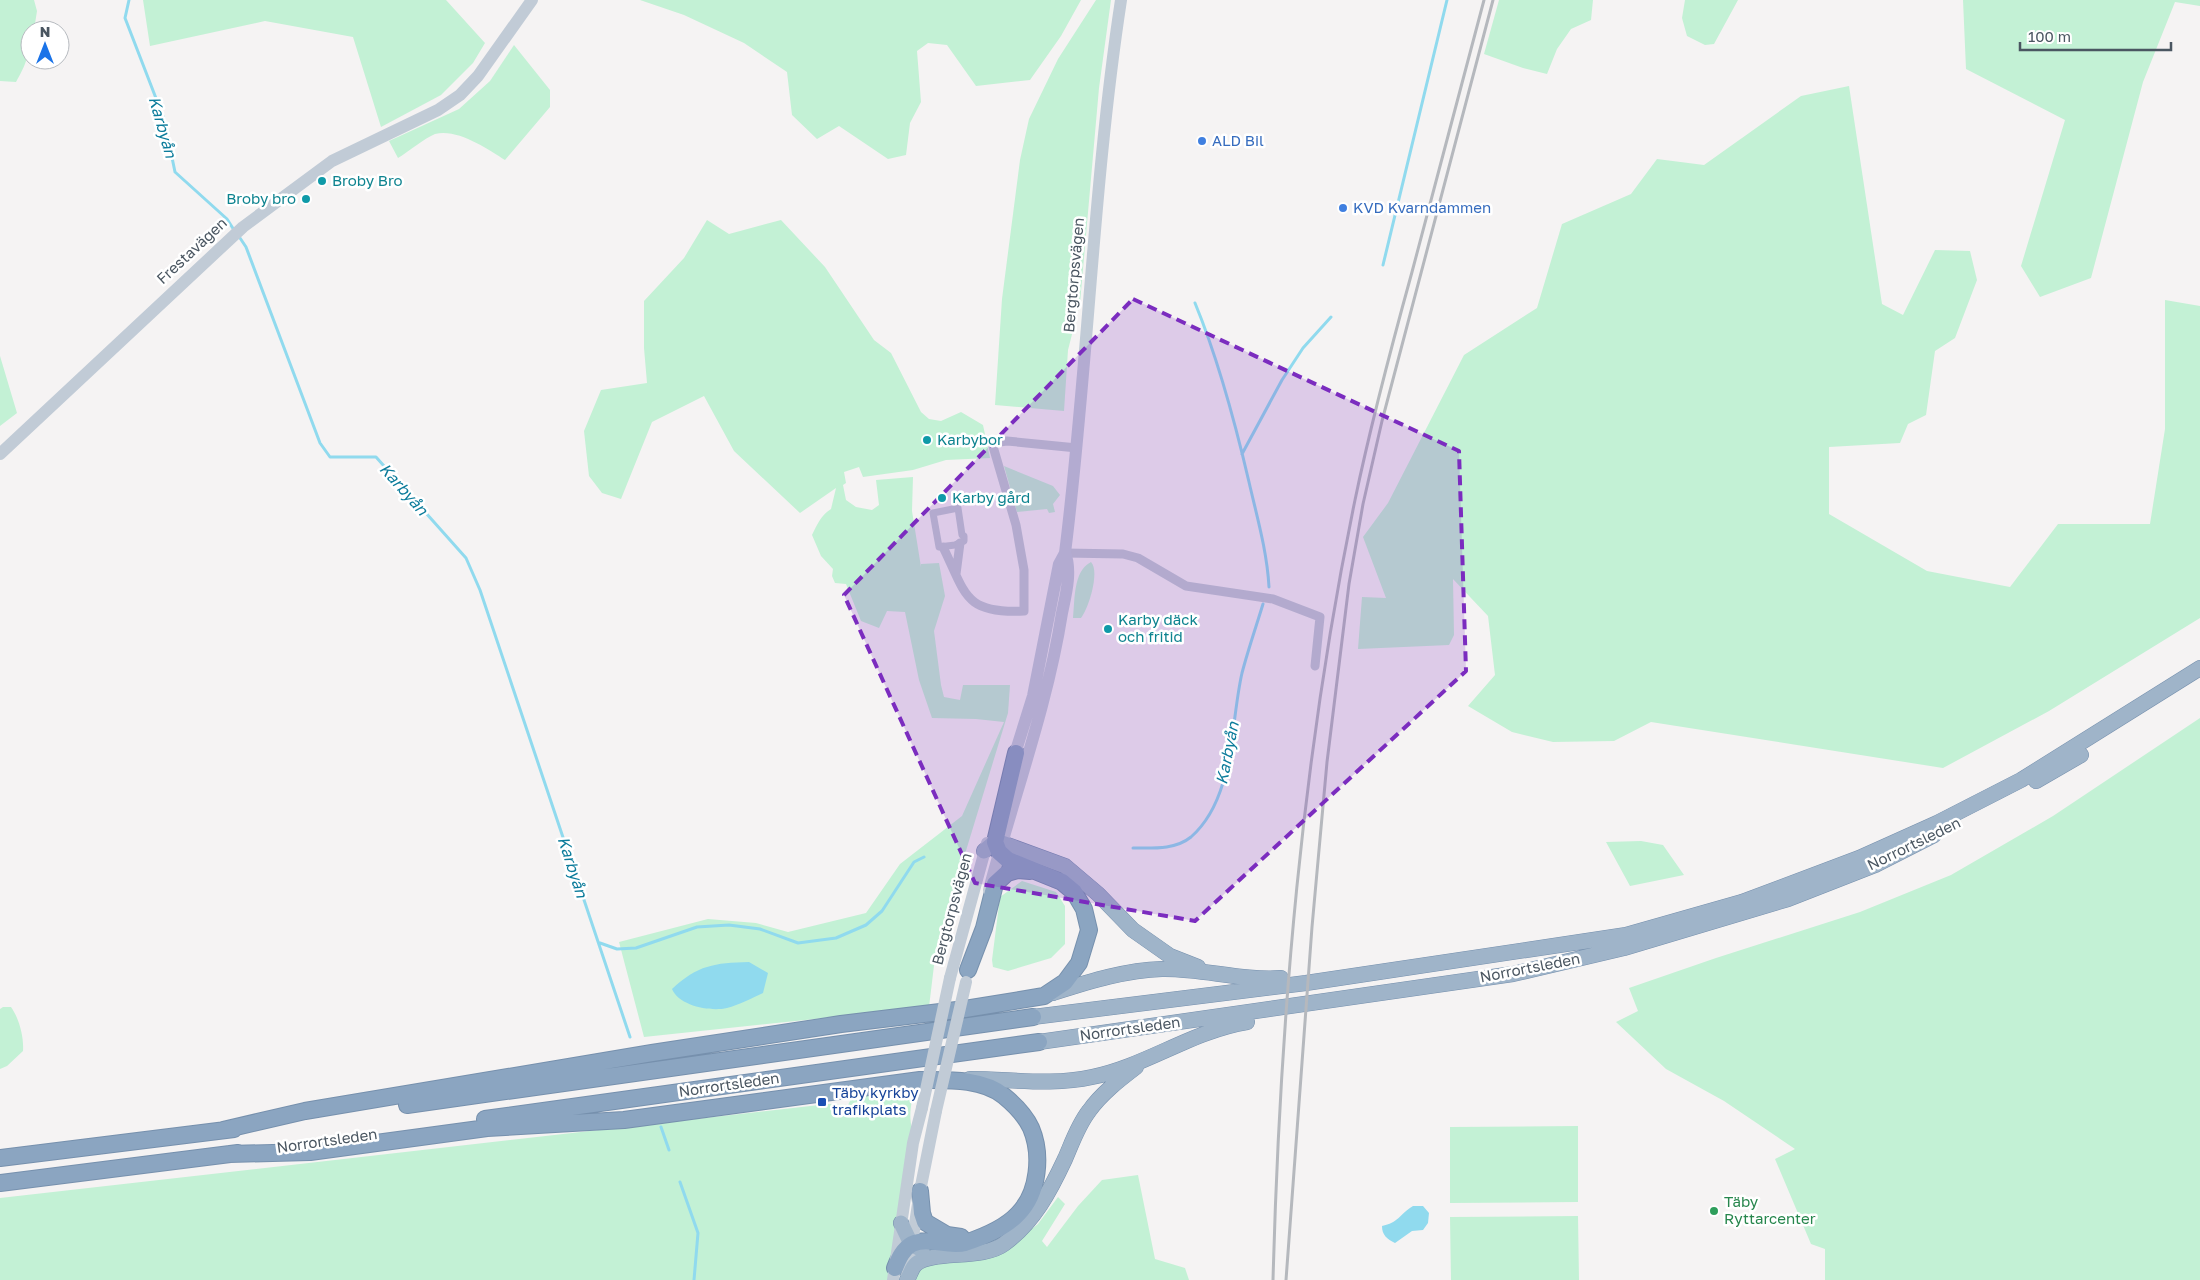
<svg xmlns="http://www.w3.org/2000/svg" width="2200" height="1280" font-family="'Golos Text',sans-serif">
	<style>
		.green { fill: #c3f1d5 }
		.water { fill: #90daee }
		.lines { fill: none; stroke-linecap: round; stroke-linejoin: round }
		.stream { stroke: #90daee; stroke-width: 3 }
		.trunk-casing { stroke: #7690ad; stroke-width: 16 }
		.motorway-casing { stroke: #7690ad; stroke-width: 18 }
		.pedestrian { stroke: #c1cad2; stroke-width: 7 }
		.minor { stroke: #c1cad2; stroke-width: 9 }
		.secondary { stroke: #c1cbd6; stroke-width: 12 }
		.trunk { stroke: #9fb4c9; stroke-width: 15 }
		.motorway { stroke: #8ba5c1; stroke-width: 16 }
		.rail { stroke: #b5b8bd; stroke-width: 3 }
		.secondary-bridge { stroke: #c1cbd6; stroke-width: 12 }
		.marked { fill: #7b2cbf; fill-opacity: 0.2; stroke: #7b2cbf; stroke-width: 4; stroke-dasharray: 10 6; stroke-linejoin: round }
		.shop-dot { fill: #3f7fe0; stroke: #fff; stroke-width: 2 }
		.culture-dot { fill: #0f9aa8; stroke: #fff; stroke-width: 2 }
		.transit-dot { fill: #1a4fb4; stroke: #fff; stroke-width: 2 }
		.leisure-dot { fill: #2e9e5b; stroke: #fff; stroke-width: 2 }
		.labels { text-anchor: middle; stroke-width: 5; stroke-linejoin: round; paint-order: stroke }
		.shop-label { font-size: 15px; fill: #366cbe; stroke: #fff; text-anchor: start }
		.culture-label { font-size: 15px; fill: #0d838f; stroke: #fff; text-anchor: start }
		.street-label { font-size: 15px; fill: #4a5661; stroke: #fff }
		.transit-label { font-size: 15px; fill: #164399; stroke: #fff; text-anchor: start }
		.leisure-label { font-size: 15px; fill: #27864d; stroke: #fff; text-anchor: start }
		.water-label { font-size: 16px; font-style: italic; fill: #0c7c9b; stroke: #fff }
	</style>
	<rect width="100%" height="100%" fill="#f5f3f3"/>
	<!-- green -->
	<path class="green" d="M0,0H34L37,11L34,30H30C30,53 27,63 16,82L0,81Z
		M143,0H446L485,43L473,63L441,95L381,127L353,37L265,21L150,46Z
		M640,0H1081L1061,36L1030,80L976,86L947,45L928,43L917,51L921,102L910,123L906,155L888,159L839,126L817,139L792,115L787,72L744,43L684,15Z
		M1096,0H1111L1099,88L1080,303L1068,350L1064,411L995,405L1002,299L1020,160L1029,119L1058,59Z
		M1499,0H1593L1591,20L1571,29L1557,49L1547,74L1523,68L1484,54Z
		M1685,0H1738L1714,44L1705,45L1687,36L1682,18Z
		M1963,0H2200V6L2175,2L2143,82L2091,278L2040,297L2021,266L2065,120L1966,69Z
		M514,45L550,90V107L505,160C488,149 457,128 435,134C425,138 408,152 398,158L389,141L459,109L490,81Z
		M1849,86L1882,304L1903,315L1935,250L1970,251L1977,280L1955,338L1935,351L1926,415L1908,424L1900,443L1829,447V514L1927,571L2010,587L2058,524H2150L2165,429V300L2200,306V618L2049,711L1943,768L1651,722L1614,741L1553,742L1512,732L1468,706L1495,675L1488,616L1453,579L1454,635L1449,645L1358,649L1362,597L1386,598L1363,537L1388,503L1464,355L1537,308L1562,224L1631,194L1657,159L1704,165L1801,96Z
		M707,220L729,234L781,220L825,267L874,340L891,353L921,412L929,419L941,421L961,412L983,425L990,458L946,460L913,470L863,477L859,467L844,472L846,483L843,485L846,500L856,507L872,510L879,505L876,480L913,477L912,511L921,567V564L939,563L945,596L934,631L941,685L944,697L960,700L963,685H1010L1008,713L936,949L929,1007L644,1037L619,942L708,919L756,923L788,932L866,913L900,864L962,816L1004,722L976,719L932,718L919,680L905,612L887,611L879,628L861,621L846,584L835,583L832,576L833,569L821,556L812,535C817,525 821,515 831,509L836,488L800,513L734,451L704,396L652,422L621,499L602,493L589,476L584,431L601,390L647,383L644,348V301L684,258Z
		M0,356L17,413L0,426Z
		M1004,466L1053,486L1060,495L1053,504L1055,512L1049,513L1047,509L1017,512Z
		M1091,562C1100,571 1089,608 1081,618H1073C1075,600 1073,571 1091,562Z
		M2200,718V1280H1825V1249L1811,1244L1775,1159L1795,1149L1724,1101L1666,1069L1616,1022L1638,1011L1629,988L1716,958L1860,912L1951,875L2053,816Z
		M1641,841L1663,845L1684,875L1630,886L1606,842Z
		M1022,881L1056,892L1065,906V944L1051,958L1008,971L993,967L992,960L1000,897Z
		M3,1007H11C19,1018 24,1037 23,1051L7,1066L0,1069V1009Z
		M916,1084C912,1100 908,1113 912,1129L889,1280H0V1198L828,1104L848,1105L852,1097Z
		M1578,1126V1202L1450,1203V1127Z
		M1138,1175L1155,1259L1185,1268L1189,1280H915L918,1269L1021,1237L1038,1224L1058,1197L1065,1204L1042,1241L1047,1247L1078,1206L1102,1180Z
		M1578,1216L1579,1280H1451L1450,1217Z"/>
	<!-- water -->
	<path class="water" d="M749,962L768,973L763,993C752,998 739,1005 727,1008C711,1012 679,1006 672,989C698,965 714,963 749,962Z
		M1413,1206H1423L1429,1213L1428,1223L1423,1230L1412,1231L1395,1243C1387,1239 1382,1235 1382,1226C1398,1223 1400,1214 1413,1206Z"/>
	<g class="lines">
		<!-- stream -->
		<path class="stream" d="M129,0L125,18L164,119L175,172L227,219L234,230
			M238,235L246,247L320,443L330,457H376L466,558L480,590L630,1037
			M1383,265L1447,0
			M1195,303C1219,361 1235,422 1249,482C1257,517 1267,551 1269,587
			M1242,454L1282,380L1303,348L1331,317
			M1133,848C1152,848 1175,850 1191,837C1235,798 1230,725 1242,673C1248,650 1256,627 1263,604
			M600,943L617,949L636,948L697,927L729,925L760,929L798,943L836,938L866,925L882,911L914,862L924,857
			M661,1127L669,1150
			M680,1182L698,1233L694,1280"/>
		<defs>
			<path id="trunk" d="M2036,781L2081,755
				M984,851L995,842L1002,843L1065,866L1098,894L1133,930L1170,956L1198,967
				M1053,993C1088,982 1125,970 1162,969C1202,968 1241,981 1281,978
				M1033,1017L1306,983L1626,935L1742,902L1859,858L1937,823L2021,780L2200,668
				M1039,1042L1513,974L1624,948L1788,899L1875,865L1934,835
				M970,1079C1011,1079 1052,1086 1092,1077C1146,1066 1192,1031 1247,1022
				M901,1223L911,1244L922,1250
				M907,1280C910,1275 912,1267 916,1264C932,1250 983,1260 1004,1244C1034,1222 1050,1191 1065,1159C1072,1143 1078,1125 1089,1111C1101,1094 1119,1080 1136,1067"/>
			<path id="motorway" d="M968,970L984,928L995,884L1007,873L1018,870L1030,871
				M407,1105L1033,1017
				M485,1119L1039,1042
				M223,1130L305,1111L652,1053L841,1024L965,1009L1044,996L1065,982L1079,963L1089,930L1084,909L1074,892L1062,882L1008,860L999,852L995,842L1016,753
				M229,1154L310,1152L487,1128L624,1120L920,1080C947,1080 982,1078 1004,1096C1015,1105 1025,1115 1031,1128C1042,1154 1039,1193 1018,1214C1005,1228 983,1237 965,1243C948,1248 929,1236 912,1244C903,1249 899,1258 895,1268
				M0,1158L234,1129
				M0,1183L238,1153
				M920,1191L922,1213L925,1222L947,1235L961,1237"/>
		</defs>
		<!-- trunk casing -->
		<use href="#trunk" class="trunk-casing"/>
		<!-- motorway casing -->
		<use href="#motorway" class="motorway-casing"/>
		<!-- pedestrian -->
		<path class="pedestrian" d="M958,508L962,535L964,536V541L955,545L939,547L933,513Z"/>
		<!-- minor -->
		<path class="minor" d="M943,547C966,594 964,614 1024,611V570L1016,525L992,443L1007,441L1077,448
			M1065,553L1123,554L1138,558L1186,586L1273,599L1320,617L1315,666
			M956,574L960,543"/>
		<!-- secondary -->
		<path class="secondary" d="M0,454L243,227L332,161L438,110L460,95L478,76L532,0
			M1013,760L1033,696L1059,564L1065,553C1088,369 1093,183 1121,0
			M989,890C1013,798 1047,708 1062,613C1066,594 1072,571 1065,553
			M950,978L987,843
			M907,1276L920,1191L936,1111
			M893,1280L913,1143L922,1108"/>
		<!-- trunk -->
		<use href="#trunk" class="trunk"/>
		<!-- motorway -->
		<use href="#motorway" class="motorway"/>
		<!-- rail -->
		<path class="rail" d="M1273,1280C1280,1019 1302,756 1355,500C1371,423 1391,348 1412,272C1436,181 1460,91 1484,0
			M1286,1280L1312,927L1327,762L1349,584L1363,504L1382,421L1493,0"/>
		<!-- secondary-bridge -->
		<path class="secondary-bridge" d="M922,1108L950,978
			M936,1111L966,982"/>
	</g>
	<!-- marked area -->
	<path class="marked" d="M1133,299L1459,451L1466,671L1195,921L975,883L844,595Z"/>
	<!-- markers -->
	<g class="shop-dot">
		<circle cx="1202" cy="141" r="5"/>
		<circle cx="1343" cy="208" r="5"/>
	</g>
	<g class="culture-dot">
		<circle cx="322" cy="181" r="5"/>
		<circle cx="306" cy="199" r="5"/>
		<circle cx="927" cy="440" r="5"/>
		<circle cx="942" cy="498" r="5"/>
		<circle cx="1108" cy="629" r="5"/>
	</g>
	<rect class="transit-dot" x="817" y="1097" width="10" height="10" rx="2.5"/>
	<circle class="leisure-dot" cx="1714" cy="1211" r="5"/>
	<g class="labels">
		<!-- shop labels -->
		<g class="shop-label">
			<text x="1212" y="146">ALD Bil</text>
			<text x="1353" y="213">KVD Kvarndammen</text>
		</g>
		<!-- culture labels -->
		<g class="culture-label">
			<text x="332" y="186">Broby Bro</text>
			<text x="296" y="204" text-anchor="end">Broby bro</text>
			<text x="937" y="445">Karbybor</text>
			<text x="952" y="503">Karby gård</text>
			<text x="1118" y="625">Karby däck<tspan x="1118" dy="17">och fritid</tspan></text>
		</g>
		<!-- street labels -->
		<g class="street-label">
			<text transform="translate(192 251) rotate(-43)" y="5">Frestavägen</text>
			<text transform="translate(1074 275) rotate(-85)" y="5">Bergtorpsvägen</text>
			<text transform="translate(1914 844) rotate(-26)" y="5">Norrortsleden</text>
			<text transform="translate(952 909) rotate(-75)" y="5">Bergtorpsvägen</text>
			<text transform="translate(1530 968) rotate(-11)" y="5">Norrortsleden</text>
			<text transform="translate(1130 1029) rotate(-8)" y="5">Norrortsleden</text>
			<text transform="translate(729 1085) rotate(-8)" y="5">Norrortsleden</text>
			<text transform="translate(327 1141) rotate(-8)" y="5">Norrortsleden</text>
		</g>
		<!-- transit labels -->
		<g class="transit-label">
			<text x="832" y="1098">Täby kyrkby<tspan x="832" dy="17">trafikplats</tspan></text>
		</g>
		<!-- leisure labels -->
		<g class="leisure-label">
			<text x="1724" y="1207">Täby<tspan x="1724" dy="17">Ryttarcenter</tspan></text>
		</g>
		<!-- water labels -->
		<g class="water-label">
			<text transform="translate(163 127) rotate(74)" y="6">Karbyån</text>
			<text transform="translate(404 489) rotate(48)" y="6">Karbyån</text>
			<text transform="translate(1227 753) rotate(-79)" y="6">Karbyån</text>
			<text transform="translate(573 867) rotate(72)" y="6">Karbyån</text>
		</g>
	</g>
	<!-- north arrow -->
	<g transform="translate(45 45)"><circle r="24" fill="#ffffff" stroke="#b7bbc0"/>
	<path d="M0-4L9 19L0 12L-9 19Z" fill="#1a73e8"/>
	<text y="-8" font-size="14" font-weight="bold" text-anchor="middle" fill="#4a5661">N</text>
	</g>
	<!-- scale -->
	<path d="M2020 42v8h151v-8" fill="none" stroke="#4a5661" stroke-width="2.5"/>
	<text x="2028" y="42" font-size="15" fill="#4a5661" stroke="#ffffff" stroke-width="4" paint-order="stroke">100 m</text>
</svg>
